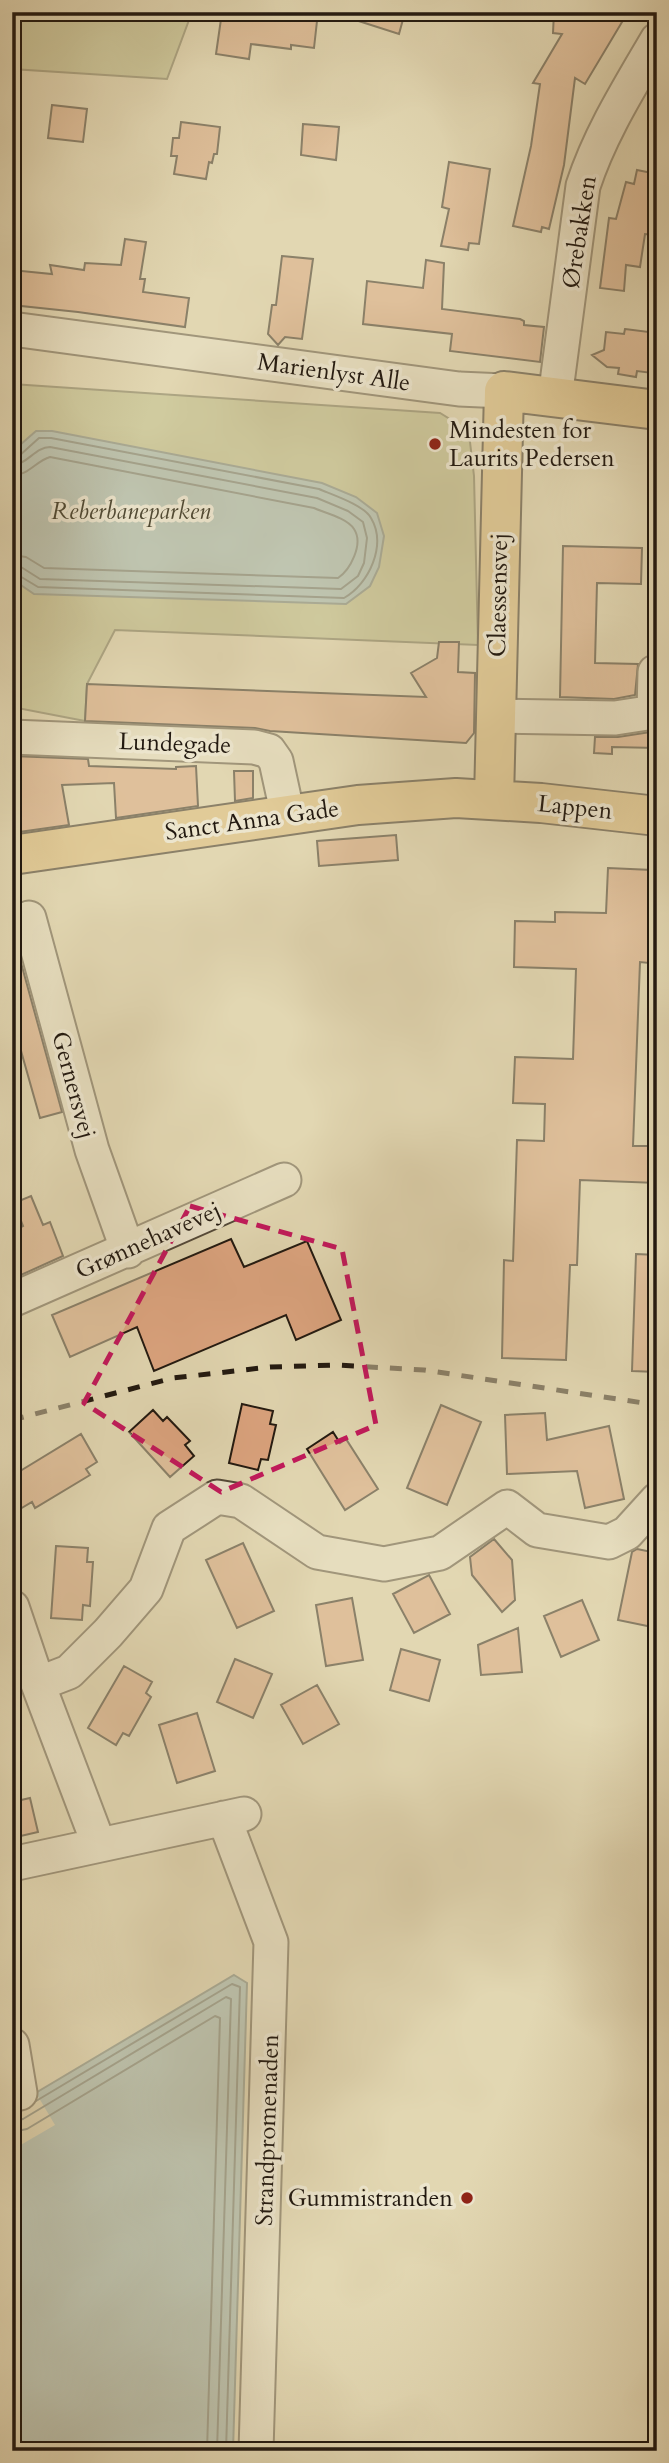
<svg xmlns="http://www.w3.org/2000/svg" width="669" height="2463" font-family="Cardo,serif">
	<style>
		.green { fill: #babc88; stroke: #6e6a4c; stroke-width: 2 }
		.water { fill: #99b7b7; stroke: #697874; stroke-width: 2 }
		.pier { fill: #e2d7b2 }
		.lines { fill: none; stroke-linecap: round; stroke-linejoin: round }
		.shore { stroke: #5e6864; stroke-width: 2 }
		.building { fill: #dca47f; stroke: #221910; stroke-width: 2 }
		.minor-casing { stroke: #524838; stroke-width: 37 }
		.major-casing { stroke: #221910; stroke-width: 42 }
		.minor { stroke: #ece5cd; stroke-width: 33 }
		.major { stroke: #e1bc79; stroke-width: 38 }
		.rail { stroke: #221910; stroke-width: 5; stroke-dasharray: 12 12; stroke-linecap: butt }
		.marked { fill: none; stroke: #c2185b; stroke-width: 5; stroke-dasharray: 14 9; stroke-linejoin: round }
		.poi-dot { fill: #8f2418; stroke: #ece5cd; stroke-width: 2.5 }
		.labels { text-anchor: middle; stroke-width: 7; stroke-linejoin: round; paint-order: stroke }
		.street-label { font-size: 24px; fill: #221910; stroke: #ece5cd }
		.poi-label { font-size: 24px; fill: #221910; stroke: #ece5cd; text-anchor: start }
		.park-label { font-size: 24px; font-style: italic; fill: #504a34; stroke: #ece5cd }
	</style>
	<rect width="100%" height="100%" fill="#e2d7b2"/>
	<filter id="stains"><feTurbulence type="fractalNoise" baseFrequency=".00286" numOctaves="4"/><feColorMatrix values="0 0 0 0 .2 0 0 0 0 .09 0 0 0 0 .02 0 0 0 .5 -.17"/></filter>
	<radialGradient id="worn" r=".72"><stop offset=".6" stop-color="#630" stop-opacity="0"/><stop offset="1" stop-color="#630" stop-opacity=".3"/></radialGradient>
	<!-- green -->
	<path class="green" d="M12,12H192L167,79L12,69Z
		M12,384L440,413L453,421L464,431L470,442L474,476L478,645L115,630L87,684L85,721L12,707Z"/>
	<!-- water -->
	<path class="water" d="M36,431H52L322,483L356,497L377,513L384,536L379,567L370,586L346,604L34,594L12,579V452Z
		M234,1975L247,1983L233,2451H12V2107Z"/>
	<!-- pier -->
	<path class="pier" d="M36,2093L55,2125L12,2150V2107Z"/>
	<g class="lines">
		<!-- shore -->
		<path class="shore" d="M12,457L19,456L39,438H51L319,489C333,495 364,505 371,518C387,545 369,584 344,598L38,587L18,575L12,574
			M12,466C28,464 35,447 50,447L317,498L348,511L363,522L367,538L364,563L358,576L341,589L40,579L21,567L12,565
			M12,476C29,475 36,461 50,457L314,508C325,513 347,518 354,529C364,544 350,570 338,578L44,568L26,557L12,555
			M36,2101L232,1984L240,1987L226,2451
			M12,2122L23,2119L226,1997L231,1999L217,2451
			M12,2132L27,2129L215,2016L220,2018L207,2451"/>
	</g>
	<!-- building -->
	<path class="building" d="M222,12H318L314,48L291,45V49L251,44L249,59L216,54Z
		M344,12H405L399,34L343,16Z
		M554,12H628L585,84L575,78L564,165L549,229L542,227L541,232L513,226L531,146L540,84L533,83L562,34L553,33Z
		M52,105L87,109L83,142L48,138Z
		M181,122L220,127L217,154H214L212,163L209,162L206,179L174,174L177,156H171L173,138H179Z
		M303,124L339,127L336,160L301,155Z
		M449,162L490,169L479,244L469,243L468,250L441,246L449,209L442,207Z
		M637,170L657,174V235L645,234L640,267L626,265L624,291L600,288L609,218L616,219L626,182L634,184Z
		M125,239L146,242L140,279H145L143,292L189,298L185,327L78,312L12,305V270L52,274L50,265L84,270L85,263L121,265Z
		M282,256L313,259L302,339L285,337L278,345L268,334L272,305H276Z
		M426,260L444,263L442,309L520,319L524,321V325L544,327L540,362L450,351L452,334L363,324L367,281L423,288Z
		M625,329L657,333L652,373L637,371L636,377L618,374L619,368L607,367L592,355L604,350L606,332L624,334Z
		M563,546L642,548L641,584L597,583L595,663L638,664L635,695L614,699L560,697Z
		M439,642H459L458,672L475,673L474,733L466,743L270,731L255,728L85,721L87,684L426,697L411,673L437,658Z
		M657,731V748L612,747V754L594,753L595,737H618Z
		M12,756L88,759L89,766L176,769V767L196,766L198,806L116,818L114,783L62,785L69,825L12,833Z
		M234,771H253V798L235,801Z
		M396,835L398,860L319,866L317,841Z
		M608,868L652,870L649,963L640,962L633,1146H657V1183L580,1180L577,1265H570L566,1360L502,1358L504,1260L513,1261L517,1140L544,1141L545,1104L513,1103L515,1057L573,1059L576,969L514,967L515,921L555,922V912L606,913Z
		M12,930L62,1112L40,1118L12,1019Z
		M31,1196L43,1225L50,1222L63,1256L12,1279V1238L20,1235L17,1229L23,1226L14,1203Z
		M231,1239L244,1267L307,1241L341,1320L296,1340L286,1315L154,1371L137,1327L70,1357L52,1315Z
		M636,1254L657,1255V1372L632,1371Z
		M242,1404L273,1411L270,1424L276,1425L268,1460L261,1459L258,1470L229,1463Z
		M441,1405L481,1422L447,1505L407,1488Z
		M153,1410L163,1421L167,1417L190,1441L185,1445L194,1456L170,1477L129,1432Z
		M545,1413L547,1440L609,1426L624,1499L585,1508L577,1471L507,1474L505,1415Z
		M333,1432L340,1443L346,1439L378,1489L345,1510L307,1449Z
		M81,1434L97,1462L86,1469L90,1475L35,1508L32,1502L20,1509L12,1497V1476Z
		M494,1539L512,1560L515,1600L502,1612L472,1575L470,1557Z
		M243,1543L274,1611L237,1628L206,1560Z
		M56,1546L88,1548L87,1562H93L90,1606L83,1605L82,1620L51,1618Z
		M637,1549L657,1553V1628L618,1620L632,1552Z
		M429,1575L450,1614L414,1633L393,1594Z
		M352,1598L363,1660L326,1666L316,1605Z
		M582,1600L599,1640L561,1657L544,1616Z
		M518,1628L522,1672L481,1675L478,1645Z
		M401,1649L440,1660L429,1701L390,1690Z
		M235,1659L272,1674L253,1718L217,1702Z
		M124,1666L152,1682L146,1693L151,1697L129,1736L123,1733L116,1745L88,1728Z
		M317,1685L339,1724L303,1744L281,1705Z
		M197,1713L215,1771L177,1783L159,1725Z
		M30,1798L38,1832L12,1838V1802Z"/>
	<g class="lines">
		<defs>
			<path id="minor" d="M12,329L459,389L504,391
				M555,398L583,186C600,134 629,88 657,40
				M496,716L615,718L654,712L655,672
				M12,737L254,747L269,751L276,761L288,816
				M29,918L92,1150L128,1251
				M12,1300L284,1180
				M12,1607L38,1684
				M224,1818L271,1942L256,2451
				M99,1845L38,1684L69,1672L108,1633L146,1589L169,1528L217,1497L241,1501L317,1552L384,1564L440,1553L507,1507L537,1530L609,1542L627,1533L657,1500
				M12,1864L244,1814
				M12,2045L20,2093"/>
			<path id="major" d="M494,799L504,391L657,410
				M12,855L358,805L456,798L541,803L657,816"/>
		</defs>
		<!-- minor casing -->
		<use href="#minor" class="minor-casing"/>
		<!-- major casing -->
		<use href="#major" class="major-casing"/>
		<!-- minor -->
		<use href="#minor" class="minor"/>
		<!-- major -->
		<use href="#major" class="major"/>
		<!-- rail -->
		<path class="rail" d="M12,1420L173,1378L270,1367L336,1365L424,1370L657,1405"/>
	</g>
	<!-- marked area -->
	<path d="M0 0H669V2463H0ZM190,1206L342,1249L376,1425L221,1492L84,1403Z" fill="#e2d7b2" fill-opacity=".55" fill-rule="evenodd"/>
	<path class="marked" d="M190,1206L342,1249L376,1425L221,1492L84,1403Z"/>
	<!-- markers -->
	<g class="poi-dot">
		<circle cx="435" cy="444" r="7"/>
		<circle cx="467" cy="2198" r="7"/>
	</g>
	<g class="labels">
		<!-- street labels -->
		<g class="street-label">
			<text transform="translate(579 232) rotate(-81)" y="8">Ørebakken</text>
			<text transform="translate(334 372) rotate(8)" y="8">Marienlyst Alle</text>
			<text transform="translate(498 595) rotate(-89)" y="8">Claessensvej</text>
			<text transform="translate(175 743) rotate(2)" y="8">Lundegade</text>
			<text transform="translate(575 807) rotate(6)" y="8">Lappen</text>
			<text transform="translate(252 820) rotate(-8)" y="8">Sanct Anna Gade</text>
			<text transform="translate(74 1085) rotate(75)" y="8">Gernersvej</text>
			<text transform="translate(148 1240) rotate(-24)" y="8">Grønnehavevej</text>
			<text transform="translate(267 2130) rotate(-88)" y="8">Strandpromenaden</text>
		</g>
		<!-- poi labels -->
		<g class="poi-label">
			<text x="449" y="438">Mindesten for<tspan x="449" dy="28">Laurits Pedersen</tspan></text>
			<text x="453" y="2206" text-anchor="end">Gummistranden</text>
		</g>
		<!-- park labels -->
		<g class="park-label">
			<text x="131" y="519">Reberbaneparken</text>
		</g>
	</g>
	<!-- margin -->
	<rect width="669" height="2463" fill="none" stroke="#e2d7b2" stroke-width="42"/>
	<rect x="14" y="14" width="641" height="2435" fill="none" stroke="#221910" stroke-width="3.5"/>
	<rect x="21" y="21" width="627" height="2421" fill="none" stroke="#221910" stroke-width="2"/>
	<rect width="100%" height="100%" filter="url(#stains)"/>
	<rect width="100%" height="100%" fill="url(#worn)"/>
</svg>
